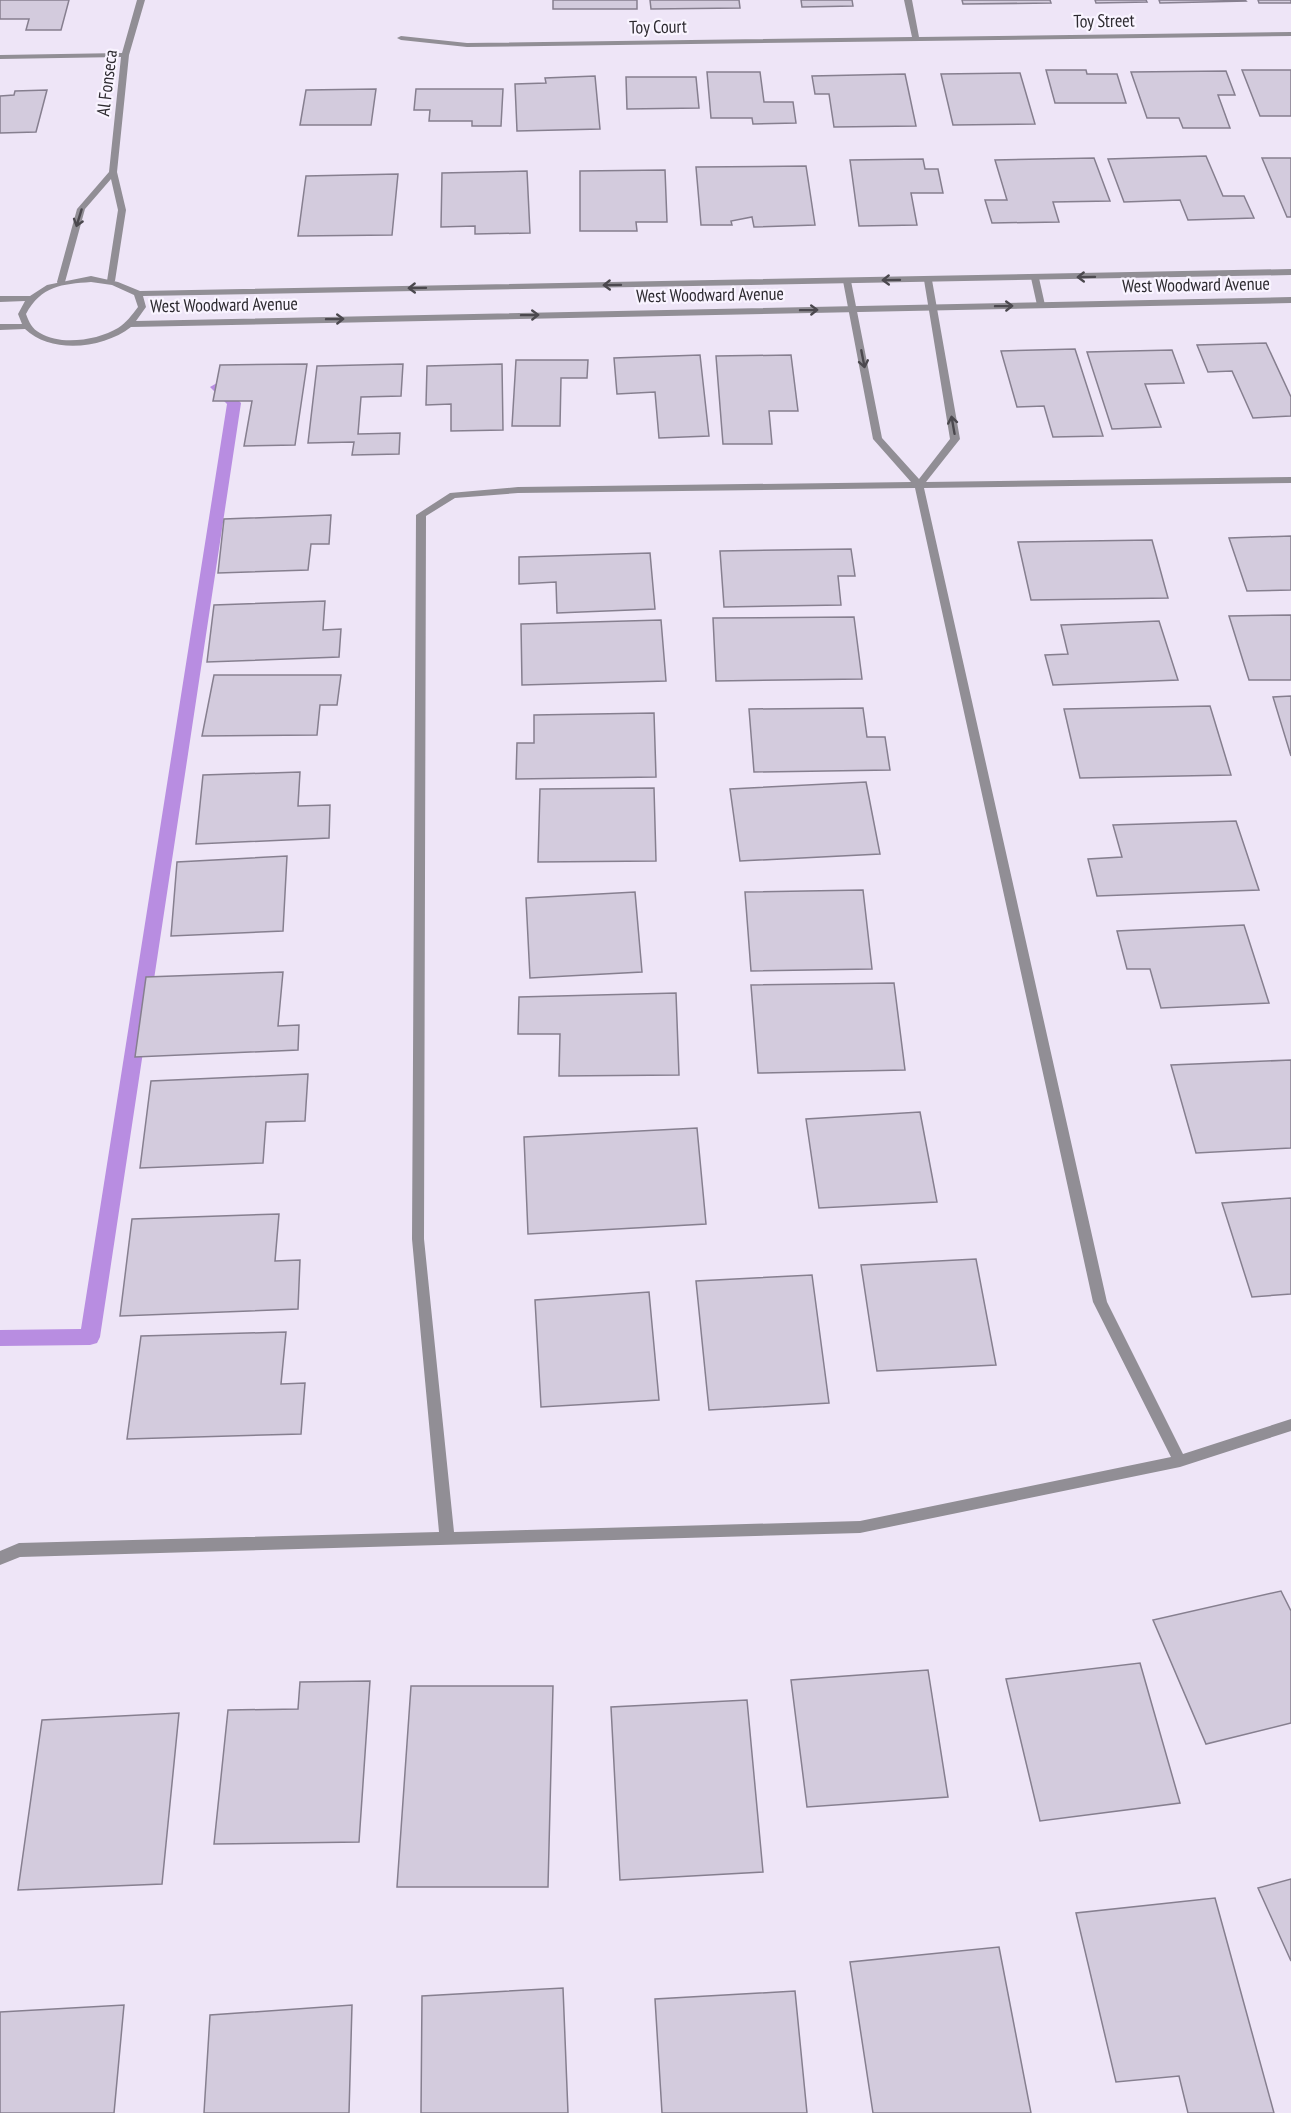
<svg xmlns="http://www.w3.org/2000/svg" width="1291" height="2113" font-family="'PT Sans Narrow',sans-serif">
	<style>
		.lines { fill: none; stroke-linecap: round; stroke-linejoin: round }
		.stream { fill: #b88de1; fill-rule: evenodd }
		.building { fill: #d3cbdd; stroke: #867f8f; stroke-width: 1.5 }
		.minor { fill: #918e95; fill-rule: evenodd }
		.tertiary { fill: #918e95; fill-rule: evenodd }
		.oneway { stroke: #4b484e }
		.labels { text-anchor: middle; stroke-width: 4.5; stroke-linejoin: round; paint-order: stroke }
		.far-street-label { font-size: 18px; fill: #2d2a30; stroke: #f9f4ff }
	</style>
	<rect width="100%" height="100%" fill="#eee5f7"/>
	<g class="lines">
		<!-- stream -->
		<path class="stream" d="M217,383L222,384L241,403L100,1337L97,1343L90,1345L0,1346V1330L81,1329L227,404L210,387Z"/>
	</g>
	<!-- building -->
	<path class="building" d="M0,0H69L61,30H26L29,19H0Z
		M553,0H637V9H553Z
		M650,0H739L740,8L651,9Z
		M801,0H852L853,6L802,7Z
		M962,0H1050L1051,3L963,4Z
		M1095,0H1146L1147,2L1096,3Z
		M1159,0H1245L1246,1L1160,3Z
		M1258,0H1291V3H1259Z
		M1046,70H1086L1087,74H1117L1126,103H1055Z
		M1242,70H1291V116H1260Z
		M1226,71L1235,95H1218L1230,128H1183L1179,118H1147L1131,72Z
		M707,72H760L764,102H793L796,123L753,124L752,118H711Z
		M1020,73L1035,124L953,125L941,74Z
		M905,74L916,126L834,127L829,94H815L812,76Z
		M595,76L600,129L517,131L515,84L546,83L545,78Z
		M626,77H696L699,108L627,109Z
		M376,89L371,125H300L306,90Z
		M416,89H503L501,126H472V121H429L430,110H414Z
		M47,90L36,132L0,133V96L14,95L15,91Z
		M1206,156L1223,196H1244L1254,218L1188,220L1180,200L1124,202L1108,159Z
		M1094,158L1110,201L1053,202L1059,222L992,223L985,200H1007L995,160Z
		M1262,158H1291V217H1287Z
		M923,159L925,169H938L943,193H911L917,225L859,226L850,160Z
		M806,166L815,225L754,227L752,217L731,221L732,225H701L696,167Z
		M665,170L667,222H636L637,231H580V171Z
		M527,171L530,233L475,234V226L441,227L442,173Z
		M398,174L392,235L298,236L306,176Z
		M1266,343L1291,397V416L1253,418L1232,371L1208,372L1197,345Z
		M1075,349L1103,436L1053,437L1044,406L1017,407L1001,351Z
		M1172,350L1184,383L1145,384L1161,427L1112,429L1087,352Z
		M700,355L709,436L659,438L655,392L617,394L614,358Z
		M791,355L798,411H769L772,444H723L716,356Z
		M516,360H588L587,378H561L560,426H512Z
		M307,364L295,445L244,446L252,401H213L220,365Z
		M403,364L401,396L361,397L358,434L400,433L399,454L352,455L354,442L308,443L317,366Z
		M502,364L503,430L451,431V404L426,405L427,366Z
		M331,515L329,544H311L308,570L218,573L224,519Z
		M1291,536V590L1247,591L1229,538Z
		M1152,540L1168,598L1031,600L1018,542Z
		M851,549L855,576H838L841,605L724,607L720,551Z
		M650,553L655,609L557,613L556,582L519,584V557Z
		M325,601L323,630L341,629L339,657L207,662L214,605Z
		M1291,615V680H1249L1229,616Z
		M854,617L862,679L716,681L713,618Z
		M661,620L666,681L522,685L521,624Z
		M1159,621L1178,680L1053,685L1045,655L1068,654L1061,625Z
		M214,675H341L337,705H320L317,735L202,736Z
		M1291,696V756L1273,697Z
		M1210,706L1231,775L1080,778L1064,709Z
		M863,708L867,737H885L890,770L754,772L749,709Z
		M654,713L656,777L516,779L517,743H534V715Z
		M300,772L298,806L330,805L329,838L196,844L203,775Z
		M866,782L880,854L740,861L730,789Z
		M654,788L656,861L538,862L540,789Z
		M1236,821L1259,890L1097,896L1088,859L1122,857L1113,825Z
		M287,856L283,931L171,936L177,862Z
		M863,890L872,969L751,971L745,892Z
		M635,892L642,972L530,978L526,898Z
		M1244,925L1269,1003L1161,1008L1150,969H1127L1117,931Z
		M283,972L278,1026L299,1025L298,1050L135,1057L146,977Z
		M894,983L905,1070L758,1073L751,985Z
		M676,993L679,1075L559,1076L560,1034H518L519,997Z
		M1291,1060V1148L1196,1153L1171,1065Z
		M308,1074L305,1121L266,1122L263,1163L140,1168L151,1081Z
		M920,1112L937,1202L819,1208L806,1119Z
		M697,1128L706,1224L528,1234L524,1137Z
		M1291,1198V1294L1252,1297L1222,1203Z
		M279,1214L275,1261L300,1260L298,1309L120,1316L132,1219Z
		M976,1259L996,1365L877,1371L861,1265Z
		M812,1275L829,1403L709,1410L696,1281Z
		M649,1292L659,1400L541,1407L535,1300Z
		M286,1332L281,1384L305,1383L301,1434L127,1439L141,1336Z
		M1281,1591L1291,1611V1723L1206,1744L1153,1620Z
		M1140,1663L1180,1803L1040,1821L1006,1679Z
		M928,1670L948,1797L807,1807L791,1680Z
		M370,1681L359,1842L214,1844L228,1710L298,1709L300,1682Z
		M411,1686H553L548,1887H397Z
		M747,1700L763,1872L620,1880L611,1707Z
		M179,1713L162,1884L18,1890L42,1720Z
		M1291,1879V1961L1258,1888Z
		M1215,1898L1274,2113H1188L1179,2076L1116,2082L1076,1913Z
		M999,1947L1031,2113H873L850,1962Z
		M563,1988L568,2113H421L422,1996Z
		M795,1991L807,2113H662L655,1999Z
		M124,2005L114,2113H0V2012Z
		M352,2005L349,2113H204L210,2015Z"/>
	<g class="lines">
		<!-- minor -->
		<path class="minor" d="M137,0H145L129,55L117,172L126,210L115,281L111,284L107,281L118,210L111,179L85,209L65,282L58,284L57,282L77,209L109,172L121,57L0,59V55L122,53Z
			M904,0H912L919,37L1291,32V36L467,47L401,40L397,38L401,36L467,43L912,37Z
			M1035,275L1039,278L1045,305L1041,308L1037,305L1031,278Z
			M928,277L932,280L960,439L926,482L1291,477V483L924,488L1107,1302L1183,1454L1291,1419V1431L1180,1467L860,1533L20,1557L0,1565V1551L19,1543L439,1532L412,1239L416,515L450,493L518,487L911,482L873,439L843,281L847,278L851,281L882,438L919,479L950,439L924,280ZM915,488L1093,1302L1171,1457L860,1521L454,1532L424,1239L426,516L455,498L518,493Z"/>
		<!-- tertiary -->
		<path class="tertiary" d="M1291,269V275L143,296L146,307L136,321L1291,297V303L131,327C103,349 51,354 25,329L0,330V324H22L18,314L25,301L0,302V296H30L47,285L91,276L118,282L140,291ZM91,282L112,285L134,295L138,307C132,315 126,323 118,328C98,340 61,346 40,333C32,329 29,322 26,314C41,286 62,284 91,282Z"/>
	</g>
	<!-- one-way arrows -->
	<defs><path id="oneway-shaft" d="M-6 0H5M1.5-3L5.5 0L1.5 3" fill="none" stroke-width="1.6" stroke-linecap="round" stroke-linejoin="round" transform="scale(1.5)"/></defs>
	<g class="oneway">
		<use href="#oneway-shaft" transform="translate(79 218) rotate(107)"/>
		<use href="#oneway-shaft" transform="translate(1086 277) rotate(179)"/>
		<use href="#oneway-shaft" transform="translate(891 280) rotate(179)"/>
		<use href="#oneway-shaft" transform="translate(612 285) rotate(179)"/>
		<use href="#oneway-shaft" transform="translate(417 288) rotate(179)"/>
		<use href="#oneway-shaft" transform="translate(1004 306) rotate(-1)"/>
		<use href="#oneway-shaft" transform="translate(809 310) rotate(-1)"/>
		<use href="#oneway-shaft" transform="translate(530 315) rotate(-1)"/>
		<use href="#oneway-shaft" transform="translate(335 319) rotate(-1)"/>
		<use href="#oneway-shaft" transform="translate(863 359) rotate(79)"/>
		<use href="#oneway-shaft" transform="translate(953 425) rotate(-100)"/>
	</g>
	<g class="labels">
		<!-- far-street labels -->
		<g class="far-street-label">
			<text transform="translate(1104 21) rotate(-1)" y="6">Toy Street</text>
			<text transform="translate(658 27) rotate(-1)" y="6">Toy Court</text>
			<text transform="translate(107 83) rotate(-83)" y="6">Al Fonseca</text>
			<text transform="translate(1196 285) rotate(-1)" y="6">West Woodward Avenue</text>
			<text transform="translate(710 295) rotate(-1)" y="6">West Woodward Avenue</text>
			<text transform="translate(224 305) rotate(-1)" y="6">West Woodward Avenue</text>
		</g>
	</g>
</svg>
